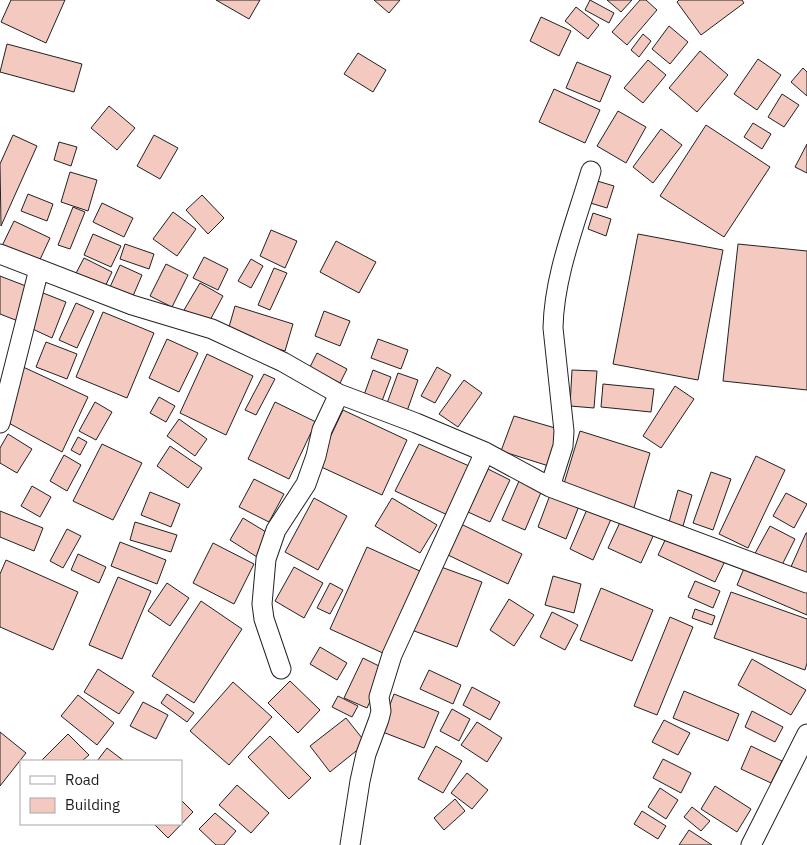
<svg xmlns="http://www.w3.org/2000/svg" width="807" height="845" font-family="'IBM Plex Sans',sans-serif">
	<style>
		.building { fill: #f3c9c0; stroke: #222 }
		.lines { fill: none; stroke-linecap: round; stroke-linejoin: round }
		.street-casing { stroke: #222; stroke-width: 21 }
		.street { stroke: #fff; stroke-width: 19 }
	</style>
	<rect width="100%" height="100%" fill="#fff"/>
	<!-- building -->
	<path class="building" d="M11,0H65L46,43L1,22Z
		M216,0H260L249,19Z
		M374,0H400L389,13Z
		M590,0L614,13L609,23L585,10Z
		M607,0H632L621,12Z
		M640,0H646L657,10L627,45L612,32Z
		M679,0H742L744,3L701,35L677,2Z
		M576,7L599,25L588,39L565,21Z
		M541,17L571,31L559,56L530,41Z
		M669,26L688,42L670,64L652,49Z
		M643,34L651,41L639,57L631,50Z
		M7,44L82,64L74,92L0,72Z
		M700,51L728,75L697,112L669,88Z
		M358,53L386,70L373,92L344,74Z
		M758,59L781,75L757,110L734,94Z
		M648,60L666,75L643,103L624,88Z
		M577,62L611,76L600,102L566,88Z
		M803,68L807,72V96L791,82Z
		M554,89L600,110L585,143L539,122Z
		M782,94L799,105L784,127L768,117Z
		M109,106L135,128L117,150L91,128Z
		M618,111L646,127L626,163L597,146Z
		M753,123L771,134L762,149L744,137Z
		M706,125L770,167L724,237L660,196Z
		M661,129L682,145L653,183L633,167Z
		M13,135L37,146L1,226L0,164Z
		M154,135L178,148L160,179L137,166Z
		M59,142L77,147L71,166L54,160Z
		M807,144V173L795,167Z
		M70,172L97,180L88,211L61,202Z
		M594,180L614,186L607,208L587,202Z
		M28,194L53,204L47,221L21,211Z
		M202,195L224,218L208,234L186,210Z
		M102,203L133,218L124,237L93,222Z
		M73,207L85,212L70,249L58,245Z
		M173,212L196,229L177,256L153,239Z
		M593,213L611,219L606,236L588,229Z
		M14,221L50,238L37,266L1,248Z
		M271,230L297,241L285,268L260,256Z
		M93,234L121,246L111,267L84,255Z
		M638,234L723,250L698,380L613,364Z
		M336,241L376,262L359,293L320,272Z
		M125,244L154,254L149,269L120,259Z
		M738,244L807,251V390L723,381Z
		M204,257L228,269L218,290L193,278Z
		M84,258L112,272L103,291L74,277Z
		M251,259L263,266L251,288L238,281Z
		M166,264L188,275L172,307L150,296Z
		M120,265L142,275L133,296L110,287Z
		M274,268L287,273L270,310L258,305Z
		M0,276L31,288L18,321L0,314Z
		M200,283L223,296L208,324L184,310Z
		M38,291L66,302L52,338L26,326Z
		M76,303L94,311L77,348L59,340Z
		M235,306L293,324L285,351L227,334Z
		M324,311L350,321L340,346L315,336Z
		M103,312L154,333L127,398L76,377Z
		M167,339L198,353L179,392L149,378Z
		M378,339L408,350L401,369L371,358Z
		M46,342L77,354L67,379L36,367Z
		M317,353L347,369L340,383L310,367Z
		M207,354L253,376L226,435L180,413Z
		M21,366L88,397L62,452L5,421Z
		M437,367L451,375L435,403L421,396Z
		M373,370L391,377L382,401L364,395Z
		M572,370L597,371L594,408L570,406Z
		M398,373L418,380L406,414L386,406Z
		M264,374L275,379L256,415L245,410Z
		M464,380L482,393L458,427L439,414Z
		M603,384L654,389L651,412L601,407Z
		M675,386L694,399L661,448L643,436Z
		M159,397L175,406L166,422L150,413Z
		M95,402L112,412L96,440L79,431Z
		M275,402L316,422L289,479L248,459Z
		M343,410L407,440L382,495L317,465Z
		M514,416L562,430L552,467L501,451Z
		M179,419L207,439L195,456L167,436Z
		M580,431L650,453L633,511L562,490Z
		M8,434L32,449L17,473L0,463V448Z
		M78,437L87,442L80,455L71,450Z
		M102,444L142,463L113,520L73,501Z
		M419,444L476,469L452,517L395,491Z
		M170,446L202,468L188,488L157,466Z
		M64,455L81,465L67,491L50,481Z
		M756,456L785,470L748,548L719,534Z
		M488,469L510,480L490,522L468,512Z
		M711,472L731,479L713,530L693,523Z
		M254,479L284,494L269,522L239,507Z
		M519,481L542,490L525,530L502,520Z
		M32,486L51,497L40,517L21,506Z
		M678,490L692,495L683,526L669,522Z
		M150,492L180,504L171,527L141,515Z
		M786,493L807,504L794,528L773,516Z
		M550,495L579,506L566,539L538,527Z
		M314,498L347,516L318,570L285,552Z
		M392,498L437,525L420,553L375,526Z
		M588,507L612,517L593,560L570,549Z
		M0,511L43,528L34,551L0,537Z
		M243,518L271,535L257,557L230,540Z
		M622,518L655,532L641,563L608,548Z
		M135,522L177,535L171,552L130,540Z
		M461,524L522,554L508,584L446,554Z
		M770,526L795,539L779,571L753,557Z
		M67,529L81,536L63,568L50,561Z
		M806,533H807V577L790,569Z
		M668,534L725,561L715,582L658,555Z
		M120,542L166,560L157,584L111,566Z
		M213,543L254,564L234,604L193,583Z
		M367,547L422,572L385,654L330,629Z
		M78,554L106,567L99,583L71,570Z
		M6,560L78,592L53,650L0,627V574Z
		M433,564L482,582L457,647L409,629Z
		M745,566L807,592V615L737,585Z
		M294,567L323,583L304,618L275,601Z
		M553,576L581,584L574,613L545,605Z
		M118,577L151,591L122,659L89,645Z
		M695,581L720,591L713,608L688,597Z
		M167,583L189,598L170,626L148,611Z
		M330,583L343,590L330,614L317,608Z
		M601,588L653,610L632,661L580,640Z
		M731,592L807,619V663L805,670L714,638Z
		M509,599L534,615L514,646L490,630Z
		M201,601L242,629L194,703L152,676Z
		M695,609L715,616L712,625L692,618Z
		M552,612L578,625L565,650L540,637Z
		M670,617L693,627L657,715L634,706Z
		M320,647L347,663L337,680L310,664Z
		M363,658L385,669L367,708L344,698Z
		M752,659L806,690L791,715L738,685Z
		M98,669L134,692L119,714L84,692Z
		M429,670L461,685L453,704L420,689Z
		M290,681L320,710L298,733L268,703Z
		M233,682L272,717L229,765L190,731Z
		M472,687L500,702L490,720L463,705Z
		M684,691L739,714L728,741L673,718Z
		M167,694L194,713L187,722L161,703Z
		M394,694L439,712L424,748L380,731Z
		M78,695L114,723L97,745L61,716Z
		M338,696L358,706L352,717L332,707Z
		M143,702L168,715L156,739L130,726Z
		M452,709L470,719L459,741L440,731Z
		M752,711L783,727L775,742L745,727Z
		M346,718L366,743L330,772L310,746Z
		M664,720L690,733L678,755L652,742Z
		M477,722L502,738L487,762L461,745Z
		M0,732L26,753L0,786Z
		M68,734L89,755L82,761H41Z
		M270,736L311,778L289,799L248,757Z
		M436,746L462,761L443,793L418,779Z
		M751,746L782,761L771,783L741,769Z
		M107,748L124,761H97Z
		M663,759L691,773L681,793L653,778Z
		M467,773L488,790L472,809L451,793Z
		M237,785L269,813L251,833L219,805Z
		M715,786L751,809L737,832L701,809Z
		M660,788L678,800L666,819L648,807Z
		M455,799L465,811L444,830L434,818Z
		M181,800L193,812L168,838L154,824H181Z
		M692,807L710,821L701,831L684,817Z
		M642,811L666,826L658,839L634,824Z
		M215,813L236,831L224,845H216L199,829Z
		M689,830L712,845H679Z"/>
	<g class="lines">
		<defs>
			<path id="street" d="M0,254L132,305L212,329L283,362L339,394L416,423L485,452L550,487L807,583
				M0,423L39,269
				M550,487L563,446L564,431L553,328C554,275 576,222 591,171
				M281,669L264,619L262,604L266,559L276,530L306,484L316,456L322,430L339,394
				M350,845L360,781L366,754L379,719L381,711L379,697L392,655L485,452
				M751,845L807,734"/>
		</defs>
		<!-- street casing -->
		<use href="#street" class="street-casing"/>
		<!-- street -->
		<use href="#street" class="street"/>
	</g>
	<!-- legend -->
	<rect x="20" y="760" width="162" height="65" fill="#ffffff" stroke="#a7a7a7"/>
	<rect x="30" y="776" width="25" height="8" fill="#ffffff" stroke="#a7a7a7"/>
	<text x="65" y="785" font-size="15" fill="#222222">Road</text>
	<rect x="30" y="798" width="25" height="15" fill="#f3c9c0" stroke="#a7a7a7"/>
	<text x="65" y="810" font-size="15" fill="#222222">Building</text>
</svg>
